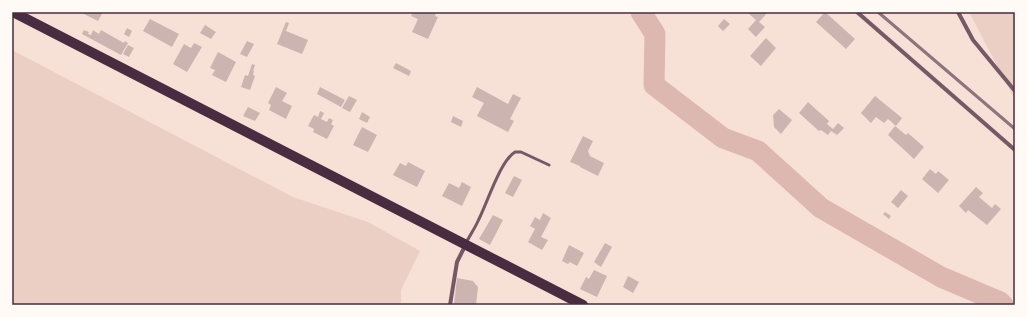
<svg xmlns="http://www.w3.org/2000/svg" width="1027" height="317" font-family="'Times New Roman',serif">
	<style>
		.green { fill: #ebcfc5 }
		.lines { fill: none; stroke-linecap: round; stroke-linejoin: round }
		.river { stroke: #dcb8b0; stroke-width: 21 }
		.building { fill: #ccb4b1 }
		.service { stroke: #755966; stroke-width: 3 }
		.minor { stroke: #755966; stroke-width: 4 }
		.primary { stroke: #4a2c40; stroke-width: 10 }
		.rail { stroke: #8f747c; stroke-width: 3 }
		.neatline { fill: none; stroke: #4a2c40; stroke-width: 1.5 }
	</style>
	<rect width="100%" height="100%" fill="#f7e1d7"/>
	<!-- green -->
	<path class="green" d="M969,12H1015V100Z
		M12,50L293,197L368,222L420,251L401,290V305H12Z"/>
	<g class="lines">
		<!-- river -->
		<path class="river" d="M641,12L655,34L654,85L723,138L758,151L821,208L941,277L1000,302L1003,305"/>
	</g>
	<!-- building -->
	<path class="building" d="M80,12H103L98,21Z
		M413,12H431L436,14L435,16L438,17L428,39L412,32L418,19L411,16Z
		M747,12H768L759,22L765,27L756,37L748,29L756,20Z
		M825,12L855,39L846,49L816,22Z
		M150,19L179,34L172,47L143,31Z
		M724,19L730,24L723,31L718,26Z
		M286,22L289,23L286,31L308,40L302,54L277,44Z
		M205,25L216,32L211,39L200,33Z
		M127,28L132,31L129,37L124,34Z
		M84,30L89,32L88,34L91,35L93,30L99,34L101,30L124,43L125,41L128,43L121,55L82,34Z
		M766,38L776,48L761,66L750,56Z
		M247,41L254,44L247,57L240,54Z
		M194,43L202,47L187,72L173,64L184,44L191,48Z
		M128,45L134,48L129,57L123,54Z
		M218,52L236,62L226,82L212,75L215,70L210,68Z
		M396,63L411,71L409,76L393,68Z
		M252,64L255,65L253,71H254L253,75L255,76L250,90L241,87L245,75L248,76Z
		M276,87L287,93L282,101L292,106L286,119L269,110L271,105L268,103Z
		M320,87L345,100L341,107L317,94Z
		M477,87L508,104L513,94L521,98L510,119L514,121L508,132L477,116L484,103L472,97Z
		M349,96L357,100L350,112L342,108Z
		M875,96L902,118L896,126L888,119L884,123L876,117L871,123L861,113Z
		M808,102L829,121L827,124L833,129L838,123L844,128L837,135L831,131L828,135L821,130L819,131L799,113Z
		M248,107L260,113L255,121L243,116Z
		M779,109L792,120L781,134L774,127L773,115Z
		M320,111L324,113L321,119L327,122L329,118L333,120L331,124L334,126L327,139L313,132L314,129L308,126L314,115L318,117Z
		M362,112L370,117L367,123L359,119Z
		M453,116L463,121L461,127L451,122Z
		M895,126L906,135L908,133L924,147L914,159L888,135Z
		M362,127L377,135L368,152L353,145Z
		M583,136L593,141L588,151L590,156L604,163L598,176L580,167V166L570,162Z
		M408,162L425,171L417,187L393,175L400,163L406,166Z
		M930,169L936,174L938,171L949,180L938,193L922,179Z
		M514,176L522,180L513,197L505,193Z
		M462,182L471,187L462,206L442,196L449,183L459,188Z
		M976,187L983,193L979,197L992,208L995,204L1001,209L987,225L968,210L966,213L959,206Z
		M901,190L908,196L898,208L891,202Z
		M885,212L891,216L889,219L883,214Z
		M543,213L551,218L541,237L548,240L542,250L528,242L535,229L530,226L535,217L540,220Z
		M493,215L503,220L490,245L479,239Z
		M605,243L612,247L601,267L594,262Z
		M569,245L584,253L577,266L570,262L568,264L562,261Z
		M594,270L607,276L597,297L580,289L586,277L589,279Z
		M628,276L639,282L633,293L623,287Z
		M457,278L473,281L478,287L476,305H454Z"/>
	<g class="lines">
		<!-- service -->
		<path class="service" d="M466,243C470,235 475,228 478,221C487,204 500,161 515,152H521L549,165"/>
		<!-- minor -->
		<path class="minor" d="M857,12L1015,150
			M958,12L973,40L1015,91
			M450,305L457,262L466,244"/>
		<!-- primary -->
		<path class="primary" d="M13,12L583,305"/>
		<!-- rail -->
		<path class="rail" d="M878,12L1015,129"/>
	</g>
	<!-- border -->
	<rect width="1027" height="317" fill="none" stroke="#fffaf5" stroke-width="26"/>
	<rect x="13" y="13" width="1001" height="291" class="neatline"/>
</svg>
